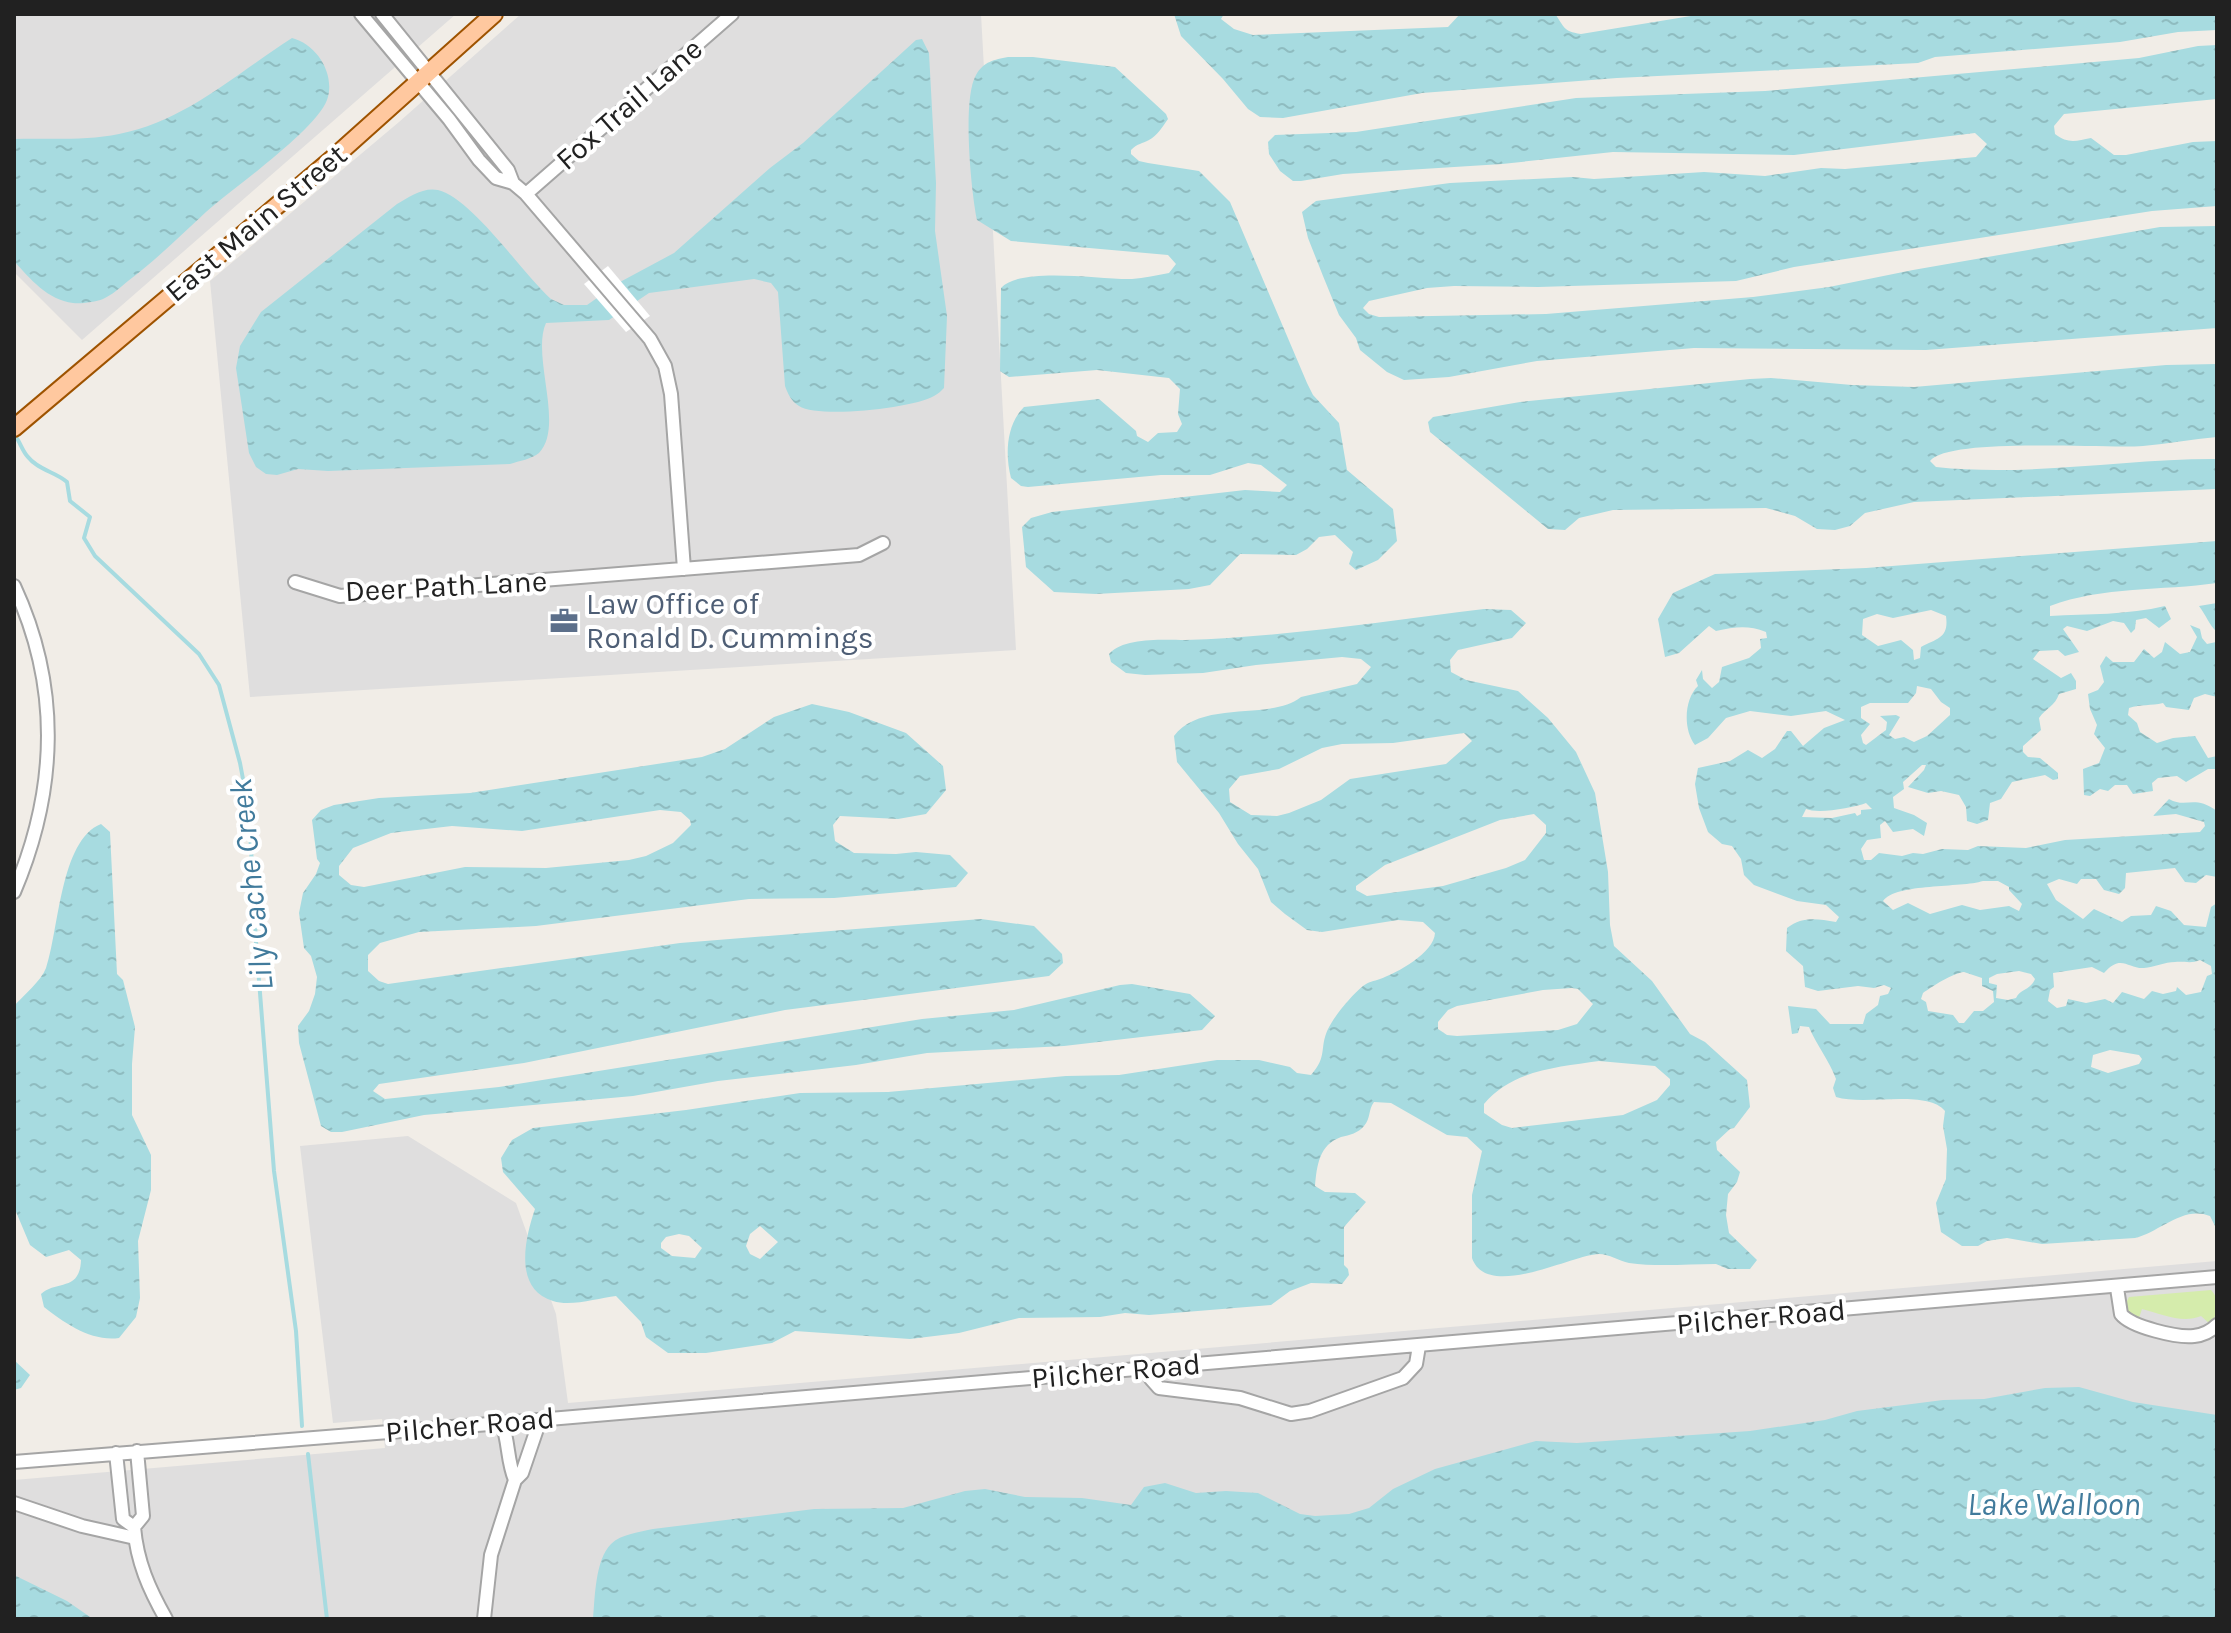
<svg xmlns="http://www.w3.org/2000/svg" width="2231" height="1633" font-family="Karla,sans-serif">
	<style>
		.residential { fill: #dfdede }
		.grass { fill: #d5ecac }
		.water { fill: url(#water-ripples); fill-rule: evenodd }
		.pier { fill: #fff }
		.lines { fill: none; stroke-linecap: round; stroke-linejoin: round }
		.stream { stroke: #a7dbe0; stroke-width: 4 }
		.minor-casing { stroke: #a5a5a5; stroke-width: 16 }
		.major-casing { stroke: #9e5300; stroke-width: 20 }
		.minor { stroke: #fff; stroke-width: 12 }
		.major { stroke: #ffc89f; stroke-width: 16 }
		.labels { text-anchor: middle; stroke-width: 8; stroke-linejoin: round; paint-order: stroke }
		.street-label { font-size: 30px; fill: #212121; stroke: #fff }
		.service-label { font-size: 30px; fill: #4e5e75; stroke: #fff; text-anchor: start }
		.water-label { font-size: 32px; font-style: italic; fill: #417b9c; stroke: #fff }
	</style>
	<defs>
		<pattern id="water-ripples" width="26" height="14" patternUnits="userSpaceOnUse" patternTransform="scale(2)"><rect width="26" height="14" fill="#a7dbe0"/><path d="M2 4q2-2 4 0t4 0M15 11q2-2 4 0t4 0" fill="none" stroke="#8fbcc0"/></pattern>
	</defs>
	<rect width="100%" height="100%" fill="#f1ede7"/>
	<!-- residential -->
	<path class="residential" d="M14,14H456L82,340L14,272Z
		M521,14H981L1016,650L250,697L210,281L399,122Z
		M408,1136L516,1203L556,1314L568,1403L2217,1261V1619H14V1480L385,1448L382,1419L333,1423L300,1146Z"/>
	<!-- grass -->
	<path class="grass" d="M2211,1290C2221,1300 2217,1313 2211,1325L2201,1316C2183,1324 2161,1314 2142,1309L2138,1321L2129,1314L2125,1305L2129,1297Z"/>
	<!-- water -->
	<path class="water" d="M1174,14H1224L1221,19L1234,29L1253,35L1448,27L1460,14H1555C1565,27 1562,31 1581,34L1703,14H2217V30L2178,32L2120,42L1935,57L1918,63L1617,78L1422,93L1283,118L1260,117L1248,109L1223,79L1181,36Z
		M292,38C317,44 336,75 327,100C315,131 233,188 206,212C180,236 156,260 128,281C121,287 112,295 103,299C95,302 81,304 73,303C48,300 30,279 14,261V139C49,138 85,141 119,134C186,121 237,73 292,38Z
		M922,39L929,53L936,183L935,231L947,316L944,388C941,391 938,394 934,396C914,408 819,419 799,406C791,401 788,394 785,386L778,292L771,283L754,279L649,293L609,320L546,323C531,356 565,426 539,453C532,459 519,461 510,464L328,471L298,469L277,475L266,474L256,467L249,453L236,368L240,346L261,312L397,204C409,197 423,187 438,190C472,198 522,273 551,299L564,305H587L620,282L674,253L770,168L803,143L916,40Z
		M2217,45V99L2064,114L2054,126L2055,134C2068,144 2076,141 2091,138L2114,155H2126L2193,142L2217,141V206L2152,211L1794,267L1736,281L1538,287L1454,286L1427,288L1369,301L1363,308L1369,314L1379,317L1546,314L1753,297L1829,287L1913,270L2160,227L2217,226V328L1926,350L1694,348L1537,361L1449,377L1404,380L1387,372L1360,350L1356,338L1339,315L1323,276L1308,238L1302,212L1316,201L1450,183L1573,177L1594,179L1704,172L1765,176L1821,168L1845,169L1976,157L1987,144L1975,133L1794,155L1613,152L1502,164L1343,174L1301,181H1293L1280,171L1269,154L1268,142L1275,135L1356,132L1576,98L1765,91L2139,58L2198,46Z
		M1008,57H1033L1115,67L1166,114L1168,119C1163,126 1157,136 1149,140C1142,144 1138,143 1131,150V154L1139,161L1148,163L1199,171L1230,202L1307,383L1313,395L1339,423L1347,470L1393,509L1397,541L1378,560L1356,570L1349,564L1353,552L1335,535L1319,537L1307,549L1296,555L1240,554L1210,585L1189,589L1096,594L1054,592L1026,567L1022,527L1031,518L1052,512L1245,490L1280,492L1287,485L1261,465L1248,463L1210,475H1161L1028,487L1021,486L1011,478C1005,455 1006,425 1024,407L1099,399L1136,431L1137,436L1148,442L1158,433L1177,432L1182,424L1178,414L1180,389L1169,378L1097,370L1009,377L1000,371L1001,288C1021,266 1101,280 1132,279C1144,278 1157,275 1169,273L1176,264L1168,255L1011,241L977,220C971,191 962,99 976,75C984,61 994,60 1008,57Z
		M2217,364V437C2192,439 2168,444 2143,446C2106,449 1949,437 1930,461L1936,467C2028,477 2122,459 2214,459H2217V489L1914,502L1865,513L1850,526L1835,530L1817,529L1795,516L1766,508L1613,510L1579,518L1565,530L1548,529L1430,432L1428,422L1433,417L1520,402L1750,379L1771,378L1852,385L1914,387L2166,365Z
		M2217,541V583C2162,591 2103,586 2050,606V616C2088,614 2128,615 2165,606L2171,619L2159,628L2146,618L2136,620L2135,629L2131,633L2124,623L2113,621L2087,631L2067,626L2063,629L2079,652L2065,656L2058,650L2039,651L2033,659L2061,678L2071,673L2076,681V689L2059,694C2055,706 2046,708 2039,718L2041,730L2023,746V752L2028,757L2040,758L2058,773V779L2053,780L2045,775L2012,782L2001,799L1990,803L1988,820L1977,824L1967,821L1966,807L1959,795L1941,791L1928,793L1908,787L1924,770L1926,765H1922L1903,782L1904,789L1893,797L1894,808L1914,815L1927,823L1924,836L1913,829L1893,832L1885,821L1880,825L1881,838L1867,840L1861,849L1864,860H1871L1879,853L1902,856L1913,853L1923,854L1942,849L1968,850L1978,846L2026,848L2065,840L2200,832L2205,826L2204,822L2176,814L2153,816L2169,799C2187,809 2193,794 2217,811V877L2206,875L2196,883L2185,882L2175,868L2126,873L2125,888L2119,894L2104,890L2096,879H2081L2077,884L2059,879L2047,884L2056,900L2083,919L2094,909L2122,922L2131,916L2151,915L2156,906L2171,911L2184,925L2206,927L2211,907L2217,903V1230L2210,1216C2183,1205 2160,1232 2135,1238L2042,1244L2007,1238L1987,1241L1978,1246H1962L1941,1232L1936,1203L1946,1179L1947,1149L1943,1126L1945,1111C1927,1089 1865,1106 1836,1097L1833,1088L1836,1079C1829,1060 1817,1046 1809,1027L1800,1026L1798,1033L1792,1034L1788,1006L1816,1009L1830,1024H1863L1866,1014L1878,1005L1880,996L1888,994L1891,988L1884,985L1874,988L1858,986L1818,991L1805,987L1803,966L1786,951L1787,928C1803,916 1817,919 1836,922L1839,917L1826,905L1797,901L1754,885L1744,875L1741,859L1732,846L1722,844L1708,832L1699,808L1695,784L1698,768L1730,761L1748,750L1762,758L1775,749L1787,731H1791L1803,746L1824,728L1845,720L1826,711L1791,716L1750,711L1726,718L1708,738L1695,745C1683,730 1684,699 1698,686L1696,680L1702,670L1703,679L1712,688L1719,682L1722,667L1749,658L1761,648L1760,639L1767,638L1766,632C1748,625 1735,627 1716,631L1709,626L1679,653L1665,657L1658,619L1673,593L1715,574L1866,568ZM1931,610L1946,616C1949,638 1938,638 1921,647L1920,658L1914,660L1913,650L1901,640L1878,646L1862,635L1863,619L1877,614L1893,618ZM1917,686L1931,689L1941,702L1950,708V715L1927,736L1914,742L1904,737L1895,739L1889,735L1900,717L1896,715L1880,716L1887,722L1886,730L1866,745L1863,743L1861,735L1870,724L1861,718V707L1870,703H1908L1916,693ZM1866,803L1872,809L1861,810V814L1857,816L1855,813L1832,818L1802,817L1806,809C1818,814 1853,808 1866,803ZM1983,881H1998L2009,887V890L2022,904L2019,911L2009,906L1980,910L1962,905L1930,914L1908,903L1893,910L1883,901C1896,883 1961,888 1983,881ZM2200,960L2211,966L2212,974L2207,976L2201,992L2186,995L2177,987L2176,991L2163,994L2152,991L2144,999L2122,992L2113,1003L2105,999L2086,1003L2068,999L2066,1006L2057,1008L2048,1001L2050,990L2054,987L2053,973L2092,967L2104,973C2121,953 2128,969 2144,968C2154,967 2165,962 2175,962C2185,961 2191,964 2200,960ZM2019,971L2031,974L2035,979C2031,990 2020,989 2016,998L2008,1000L1996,998L1997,985L1989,983V978L1997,974ZM1964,972L1982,978V986L1993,991L1994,1002L1983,1011H1974L1964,1023H1959L1953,1015L1928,1011L1926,1002L1921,999L1923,993C1933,986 1953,973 1964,972ZM2110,1050L2139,1055L2142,1059L2139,1064L2108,1073L2091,1067L2093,1055Z
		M2217,603V632C2209,625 2206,615 2199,606Z
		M1484,609L1511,610L1526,623L1512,638L1458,650L1450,660L1451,672L1466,680L1518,691L1548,718L1576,752L1595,793L1608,872L1610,925L1614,946L1652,981L1690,1034L1705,1042L1747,1080L1750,1107L1734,1128L1730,1129L1716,1142L1717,1150L1740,1172L1737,1182L1728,1194L1726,1215L1729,1233L1757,1260L1750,1269H1728L1716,1264C1688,1264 1657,1267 1629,1263C1619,1261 1609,1254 1599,1254C1571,1255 1487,1301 1472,1258V1195L1482,1151L1467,1137L1447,1135L1391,1103L1374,1102C1368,1110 1371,1118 1364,1126C1358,1133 1350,1135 1341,1137C1319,1145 1317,1165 1315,1186L1325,1192L1355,1193L1366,1202L1344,1227V1265L1348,1269L1349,1275L1342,1284L1311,1283L1290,1291L1271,1305L1149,1315L1125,1313L1100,1317L1019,1318L959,1333L910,1339L795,1331L772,1343L706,1353H668L646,1337L641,1322L616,1296C598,1298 571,1307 553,1301C513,1289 525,1238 535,1209L503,1172L501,1158L512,1140L533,1128L686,1110L800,1093L888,1092L1066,1076L1119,1075L1217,1060H1259L1290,1067L1297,1073L1311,1075C1328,1056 1319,1048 1328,1029C1335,1015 1351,996 1363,986C1368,982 1374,981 1380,979C1397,973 1434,953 1435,933L1423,922L1398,920L1322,932L1307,930L1285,914L1271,902L1258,869L1238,844L1219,813L1177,762L1174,736C1201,699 1272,721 1301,697L1357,684L1371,667L1361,659L1342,657L1256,665L1203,673L1145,675L1126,673L1111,662L1109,654C1124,637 1164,640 1185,640C1285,637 1385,621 1484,609ZM1464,733L1472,741L1446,764L1350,779L1321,800L1289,813L1277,816L1251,815L1230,802L1229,789L1240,776L1279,769L1322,748L1342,744L1393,743ZM1534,814L1546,825V833L1525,860L1506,868L1443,886L1367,896L1356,890V886L1385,865L1500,820ZM1572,988L1578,989L1593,1004L1577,1024L1558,1030L1457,1036L1447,1035L1438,1029V1022L1448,1010L1457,1006L1543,990ZM1599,1061L1655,1066L1670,1079V1085L1657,1100L1623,1115L1512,1128L1502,1125L1484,1113V1104C1512,1070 1558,1067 1599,1061ZM760,1226L778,1242L760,1259L750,1254L746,1246L750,1234ZM679,1234L689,1236L702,1248L695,1258L672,1256L661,1248V1243L666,1237Z
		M2190,625L2200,629L2202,638L2207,644L2216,642L2217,632V697L2205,694L2194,698L2189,710L2166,707L2163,703C2151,706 2141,704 2129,708L2128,715L2137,723L2140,732L2157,743L2173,738L2195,736L2208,758L2217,756V769H2208L2186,782L2177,776L2158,778L2152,783L2153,791L2133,794L2127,785H2115L2108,791L2100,789L2090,796L2084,795L2083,769L2099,763L2105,748L2094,734L2097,725L2090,709L2088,694L2098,690L2104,682L2100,666L2106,656L2113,662H2134L2144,649L2154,658L2162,652L2165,642L2180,654L2190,652L2197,637Z
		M812,704L849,712L906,733L943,766L946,790L926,814L898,819L840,816L833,825L835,841L854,853L896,854L916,852L950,855L968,873L956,887L834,898L749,899L536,926L419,932L380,943L368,955V971L379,981L388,984L680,943L981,919L1034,926L1062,954L1063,963L1049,976L785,1010L524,1063L379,1084L373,1091L385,1099L499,1087L922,1019L1014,1010L1120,985L1132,984L1190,994L1215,1016L1202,1030L1064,1046L927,1053L856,1065L718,1081L633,1096L424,1115L342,1132H331L321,1126L299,1043L298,1026L309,1011L315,994L317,977L311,956L304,948L299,913L303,893L316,874L320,863L317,859L312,820L321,810L334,805L379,798L470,793L702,757L725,749L774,717ZM660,810L681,812L690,820L691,825L673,843L646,856L629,860L546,868L465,867L364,887L351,885L339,875V866L353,848L391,833L452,826L522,831Z
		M101,824L110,832L117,974L123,980L135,1027L132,1064V1115L151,1155V1190L138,1241L140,1298L136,1317L119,1338C92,1342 64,1323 44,1307L41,1294C56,1280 80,1292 81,1260L69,1250L46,1257L30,1245L14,1207V1006C24,995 41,981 46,968C59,931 60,840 101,824Z
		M14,1360L30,1375L21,1388L14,1390Z
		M2079,1387L2133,1402L2217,1415V1619H593C595,1598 595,1560 611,1544C621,1534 640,1532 653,1529L814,1509L903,1508L965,1491L985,1489L1025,1497L1082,1498L1131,1505L1144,1487L1165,1483L1196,1493L1226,1491L1258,1493L1300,1514L1315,1516L1349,1514L1369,1508L1393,1489L1435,1469L1536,1441L1577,1443L1750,1431L1825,1420L1857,1411L1943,1400L1984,1399L2045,1388Z
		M14,1575L67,1601L93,1619H14Z"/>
	<!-- pier -->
	<path class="pier" d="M608,266L650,316L626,332L584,284Z"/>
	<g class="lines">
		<!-- stream -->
		<path class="stream" d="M14,434C20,441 22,451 28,457C38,470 56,472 67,482L70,501L90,517L84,538L95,556L199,654L219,685L240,763L249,811L256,942L274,1171L296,1331L302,1426
			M308,1454L327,1619"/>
		<defs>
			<path id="minor" d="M361,14L449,119L479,160L496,178L513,183L526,194L650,339L665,366L671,394L684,569
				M382,14L508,170L513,183
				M526,194L732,14
				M295,582L340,596L859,555L883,543
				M14,586C61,687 57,791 14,892
				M2117,1288L2121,1314C2131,1327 2178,1338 2194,1336C2203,1335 2211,1331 2217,1325
				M1148,1368L1151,1379L1159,1388L1240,1398L1291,1414L1310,1411L1403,1378L1416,1364L1419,1346
				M502,1423C509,1442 507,1461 515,1480
				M137,1451L143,1516L134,1527C137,1562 149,1589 166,1619
				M116,1453L123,1519L134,1527
				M14,1462L502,1423L2217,1277
				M14,1503L82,1526L135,1538
				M484,1619L491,1555L515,1480L522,1473L540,1420"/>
			<path id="major" d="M14,428L331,160L494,14"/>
		</defs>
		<!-- minor casing -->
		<use href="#minor" class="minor-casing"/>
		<!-- major casing -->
		<use href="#major" class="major-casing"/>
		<!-- minor -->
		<use href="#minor" class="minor"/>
		<!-- major -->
		<use href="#major" class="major"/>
	</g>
	<!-- icons -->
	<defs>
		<symbol id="office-bare" viewBox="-9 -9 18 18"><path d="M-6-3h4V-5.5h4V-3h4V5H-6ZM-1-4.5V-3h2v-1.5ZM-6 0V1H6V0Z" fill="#5c6f8a" stroke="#fff" stroke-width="2.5" paint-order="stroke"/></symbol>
	</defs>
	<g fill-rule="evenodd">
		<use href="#office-bare" x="544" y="601" width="40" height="40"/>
	</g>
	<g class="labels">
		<!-- street labels -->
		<g class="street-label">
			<text transform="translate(629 104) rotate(-41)" y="10">Fox Trail Lane</text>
			<text transform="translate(256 223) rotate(-40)" y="10">East Main Street</text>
			<text transform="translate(446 586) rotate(-3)" y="10">Deer Path Lane</text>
			<text transform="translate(1761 1317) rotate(-5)" y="10">Pilcher Road</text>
			<text transform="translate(1116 1371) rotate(-5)" y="10">Pilcher Road</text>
			<text transform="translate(470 1425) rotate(-5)" y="10">Pilcher Road</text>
		</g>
		<!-- service labels -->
		<g class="service-label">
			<text x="586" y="614">Law Office of<tspan x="586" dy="34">Ronald D. Cummings</tspan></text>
		</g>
		<!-- water labels -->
		<g class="water-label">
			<text transform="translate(251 885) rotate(-96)" y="11">Lily Cache Creek</text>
			<text x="2054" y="1515">Lake Walloon</text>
		</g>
	</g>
	<!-- border -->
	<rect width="2231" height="1633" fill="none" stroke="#212121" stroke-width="32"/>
</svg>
